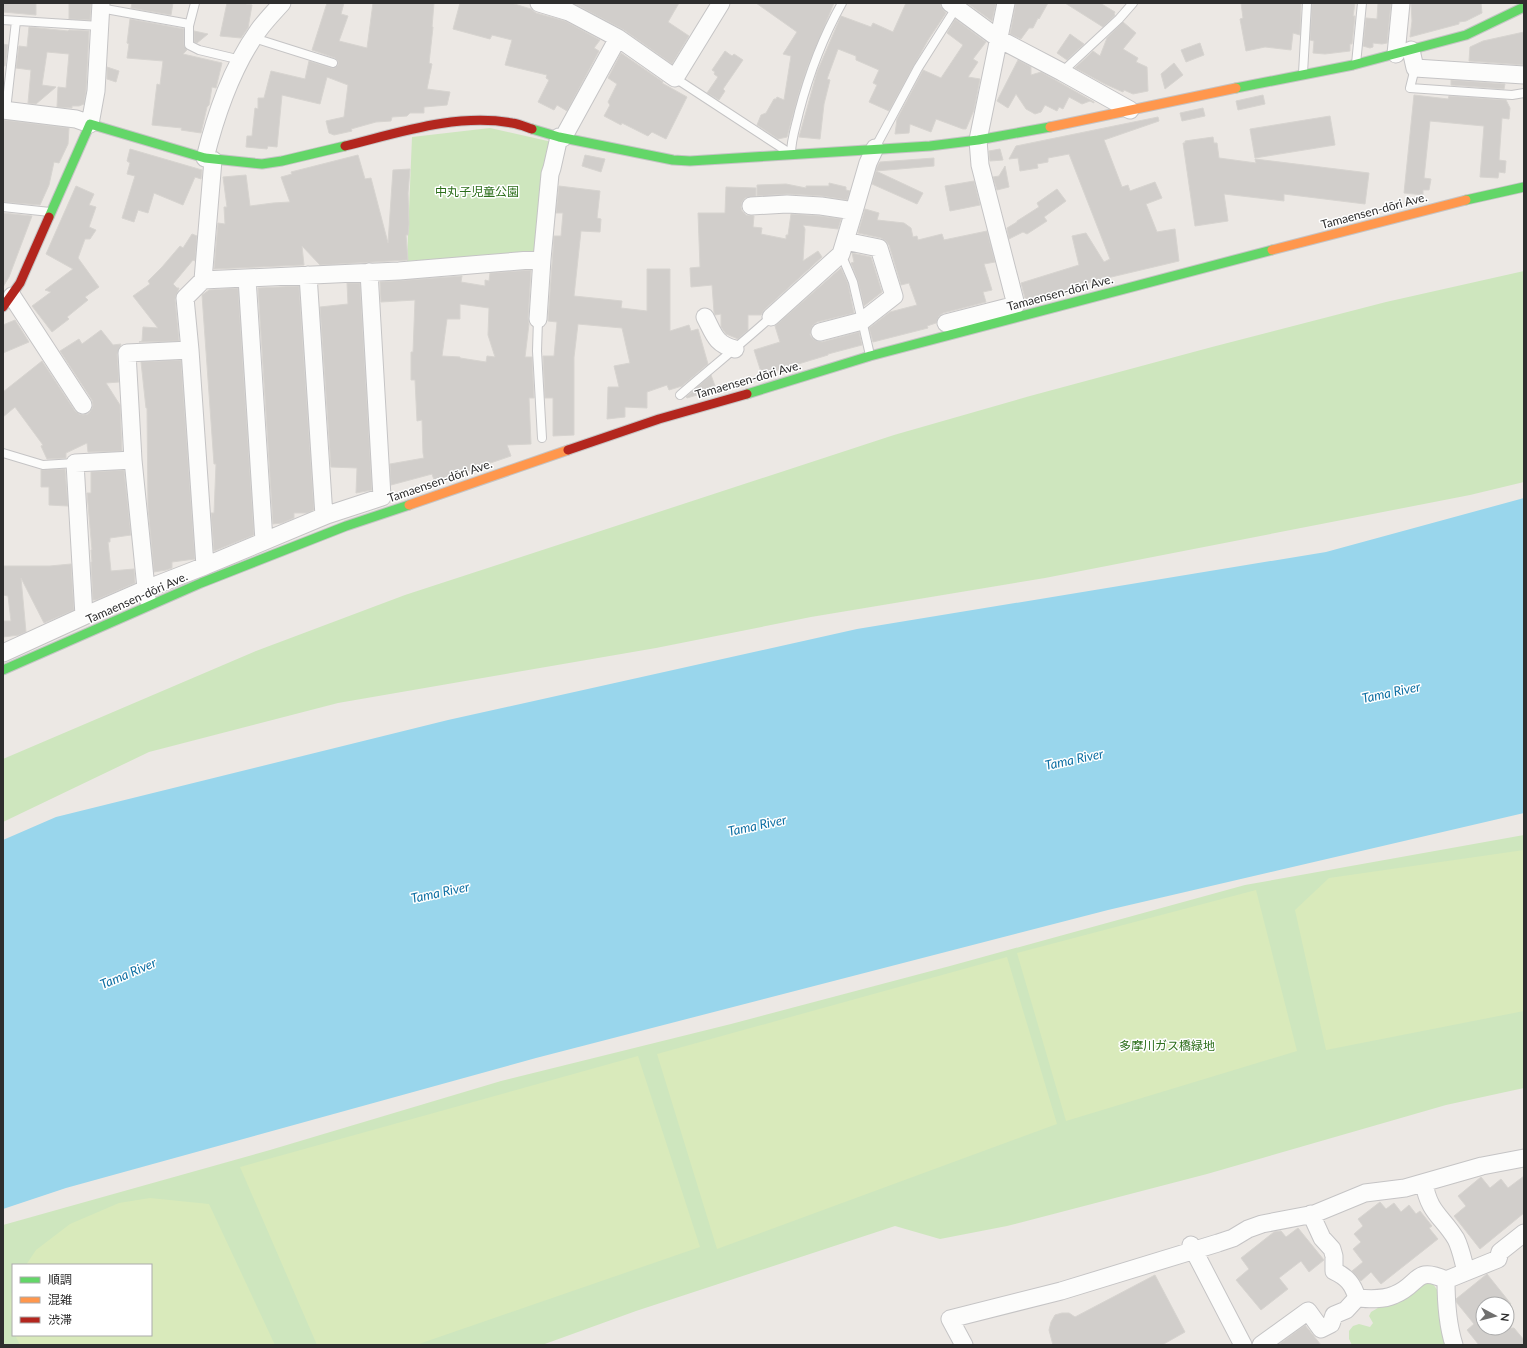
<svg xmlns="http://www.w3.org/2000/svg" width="1527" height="1348" font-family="Lato,'Noto Sans JP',sans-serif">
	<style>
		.green { fill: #cee6be; fill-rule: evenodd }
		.pitch { fill: #d9eabb }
		.water { fill: #99d6ec }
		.building { fill: #d1cecb; stroke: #d7d4d0; fill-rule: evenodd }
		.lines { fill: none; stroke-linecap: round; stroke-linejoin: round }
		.lane-casing { stroke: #c5c4c5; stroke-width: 10 }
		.street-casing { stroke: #c5c4c5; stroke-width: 19 }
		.fast-casing { stroke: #c5c4c5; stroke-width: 11 }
		.slow-casing { stroke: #c5c4c5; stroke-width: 11 }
		.jam-casing { stroke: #c5c4c5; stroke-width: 11 }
		.lane { stroke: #fcfcfb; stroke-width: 8 }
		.street { stroke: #fcfcfb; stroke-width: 17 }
		.fast { stroke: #63d668; stroke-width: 9 }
		.slow { stroke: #ff974d; stroke-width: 9 }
		.jam { stroke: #b3261e; stroke-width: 9 }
		.labels { text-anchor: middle; stroke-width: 3; stroke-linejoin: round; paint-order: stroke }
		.park-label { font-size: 12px; fill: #2c6e1b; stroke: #fff }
		.street-label { font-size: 12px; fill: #2e2e2e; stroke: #fff }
		.water-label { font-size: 13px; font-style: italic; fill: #0d6fa3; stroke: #fff }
	</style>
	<rect width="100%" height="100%" fill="#ece8e4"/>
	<!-- green -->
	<path class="green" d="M490,128L552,142L538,250L533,253L407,261L412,137Z
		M1524,271V482L1470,495L1045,578L811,617L656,648L338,703L149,752L3,822V759L256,651L405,595L894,435L1030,396L1212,347L1386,302Z
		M1524,835V1088L1446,1105L1207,1174L1007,1226L940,1239L895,1226L636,1311L542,1345H3V1225L270,1150L501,1081L731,1024L950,966L1245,885ZM13,1265H151V1335H13Z
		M1424,1281L1433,1284L1438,1291L1448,1345H1352L1349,1339V1331L1353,1326L1359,1324L1370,1327L1373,1323L1369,1316L1371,1312Z"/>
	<!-- pitch -->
	<path class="pitch" d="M1524,850V1011L1326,1050L1295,910L1329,878Z
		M1256,890L1297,1051L1066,1121L1017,953Z
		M1007,957L1057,1124L717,1249L657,1054Z
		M638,1056L700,1247L416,1345H317L240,1167Z
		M150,1198L209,1204L275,1345H20L15,1335H151V1265H26L36,1250L70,1224L119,1203Z
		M13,1289V1331C11,1318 8,1302 13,1289Z"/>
	<!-- water -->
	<path class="water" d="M1524,498V813L1108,910L536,1058L66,1188L3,1209V840L56,817L448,720L857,629L1326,552Z"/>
	<!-- building -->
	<path class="building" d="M3,3H36V15L3,12Z
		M69,3H91L90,20L69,19Z
		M132,3H173L171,15L131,8Z
		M227,3H246V4L252,5L248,28L241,38L220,36Z
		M327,3H344L341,14L348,16L339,41L367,48L373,3H434L432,27H433L429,63L432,64L427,89L450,92L447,105L424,107V113H410L407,116L392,117L391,121L376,122L351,129L352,131L334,135L329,133L326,121L344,117L348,85L327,77L320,104L282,95L277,147L268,146L267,149L246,147L247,136H252L255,108L258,109V98H264L271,71L305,79L309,61L332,68H335L338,65V61L335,58L312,50Z
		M460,3H511L531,9L536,13L565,21L600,40L594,48L599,51L567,111L557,105L554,110L538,102L549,80L546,78L547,75L505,65L512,40L492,35L490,39L453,29Z
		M573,3H679L668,22L689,36L672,64L624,30Z
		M756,3H834L807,68L798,96L787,137L778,139L757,125L761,115L766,113L774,99H776L777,97L784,100L791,56L783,54L797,32Z
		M906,3H940L941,7L946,13L928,40L889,111L869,102L877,85L873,83L879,70L856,60V56L838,49L827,79L830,80L824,104L820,139L799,137L817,72L841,16L871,27L873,23L893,32Z
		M967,3H996L992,21Z
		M1016,3H1048L1039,19L1038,18L1033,28H1029L1021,39L1010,34Z
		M1065,3H1100L1115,12L1114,14L1115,15L1103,27Z
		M1241,3H1301L1300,35L1293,33L1291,50L1265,47L1246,51L1240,19L1243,18Z
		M1312,3H1355L1353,16H1355L1352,44H1350V51L1325,54L1313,53L1314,41L1310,40Z
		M1378,3H1391L1387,43L1382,44L1373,43V47L1370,48L1363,46L1366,18L1377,19Z
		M1411,3H1481L1482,13L1466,21L1459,22V24L1410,37L1412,21Z
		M130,19L184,29V45L187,50L183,54L222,63L216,88L212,87L209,105L207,107L201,133L181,130L182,128L152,125L157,84L160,85L163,61L127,58L129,44L127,43Z
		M955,19L986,42L973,59L978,62L968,77L980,79L974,110L966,129H963L936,119L931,132L910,124L909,133L895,134L897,119L923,70L941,78L963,45L947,33Z
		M1123,22L1136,33L1123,49L1138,58L1136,62L1147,67L1148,91L1133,94L1124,90L1123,92L1105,84L1075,68L1093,51L1100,56L1107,38Z
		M29,27L68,31L69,30L89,31L86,90L84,104L79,106H72V108L57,107L58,87L66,88L69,54L47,52L42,85L56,87L36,104L28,103L31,70L16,68L19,46L27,47Z
		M194,31L208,34L197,43L194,42Z
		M1524,32V65L1469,61L1470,47L1483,41Z
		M1070,34L1084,44L1067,60L1057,53Z
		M1200,43L1204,55L1186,62L1181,50Z
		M3,44L8,45L5,66H3Z
		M725,51L732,56L734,54L743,60L723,89L725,91L719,100L707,93L718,77L714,74L715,72L712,70Z
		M621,53L663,82L662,83L687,97L666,139L652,132L648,136L622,123L621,125L604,116L610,105L608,102L617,84L608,78Z
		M1018,60L1031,67V75L1041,72L1094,102V103L1090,101L1082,104L1069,97L1063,109L1059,107L1057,111L1045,105L1041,112L1035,114L1026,109L1016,94L1008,108L997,101Z
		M1174,63L1183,75L1165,89L1161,74Z
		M107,67L119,71L116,82L107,79Z
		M1451,80L1505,84L1504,89L1451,85Z
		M1263,95L1265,104L1238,110L1236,101Z
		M1414,95L1448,99L1449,96L1506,100L1510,108L1509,119L1502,118L1499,160L1506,161L1505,173L1499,172L1498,178L1480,177L1484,126L1430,121L1424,178L1431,179L1429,190H1423V195L1404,193Z
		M1203,108L1205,116L1182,121L1180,113Z
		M1330,116L1335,145L1255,158L1250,129Z
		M1158,117L1159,121L1104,140L1122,187L1128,185L1130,191L1155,182L1162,198L1146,204L1157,232L1175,229L1179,261L1086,283V284L1072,288V289L1060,292V293L1026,302L1021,283L1079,265L1072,236L1086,233L1104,262L1110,259L1069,154L1048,158V162L1037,164L1038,168L1020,171L1018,158L1009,159L1016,146Z
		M4,120L69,128L68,144L59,163L54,162L49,185L40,205L3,202Z
		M1213,137L1214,143H1217L1219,158L1256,163L1255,159L1369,173L1365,204L1284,194V201L1224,194L1228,221L1195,226L1183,143H1185V141Z
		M130,149L202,170L201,179L195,177L183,205L154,193L148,213L138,210L134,222L122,218L135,176L127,174L130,163L127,161Z
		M1000,149L1003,160L990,161L989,151Z
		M358,155L365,179L371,178L388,243L393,170L410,169L408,193L409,224L408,235H406L408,260L320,265L302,246L304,265L214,269L218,223L225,224L224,207H227L223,177L246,175L250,206L273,203L290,202L281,177L292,174L291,172Z
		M585,155L605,159L601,172L582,166Z
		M934,158V166L876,171L923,193L917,204L872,184L877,167L880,162Z
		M1005,166L1009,187L997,190L993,177L999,176Z
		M974,181L980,205L950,211L945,186Z
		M829,183L846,187V190L850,191L847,200L822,196L788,194L757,196V185L786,184L806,188V186H829Z
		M76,186L94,194L89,205L96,207L89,227L96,230L90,239H85L78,258L99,287L85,297L88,300L67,317L69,319L52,332L32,306L51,292L45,290L73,269L46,254Z
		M559,186L600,191L597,218L601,219L600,232L581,231L574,296L622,301L621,308L647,311V269H670V331L689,325L691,331L698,329L708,364L682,386L669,390L667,385L647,392V408L625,407V417L607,419L608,387H619L614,366L630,363L622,328L578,324L574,357V435L553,436V398H545L543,356H554L557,322L548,321L554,236H561L563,213H556Z
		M726,187L756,188V196L745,198L742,202L741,207L742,211L746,215L754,216L753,227L762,228L761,234L786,239V235H788L791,214L820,216L841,219L838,229L803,225L805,229L803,261L818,251L822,257L764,310L761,315H748V330L738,339L726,334L721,327V314L715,315L714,312L712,285L691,287L690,268L700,267L698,213H725Z
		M1057,189L1066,201L1044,217L1047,221L1027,234L1023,232L1009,239L1007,228L1017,222V221L1039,207L1037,203Z
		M865,209L879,213L877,220L904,223L911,228L913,237L917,236L918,240L942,234L944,240L987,231L995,262L984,264L992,290L983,292L986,302L943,313L939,316L936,323L927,326L928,328L873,342L869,328L890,312L917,305L909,283L901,285L889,245L886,241L881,238L858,233Z
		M3,213L32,216L9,277L3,287Z
		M192,234L197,236L195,261L193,260L173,284L177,288H179L175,299L179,341L139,342L142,341L143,327L158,328L133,296L150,284L148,281L162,267L180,246L183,248Z
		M852,253L871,257L882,292L864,306L858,281L851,263L854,262Z
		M841,268L848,284L854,313L817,322L813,325L811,329L810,335L813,339L817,341L822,342L859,332L862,345L828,354V355L762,375L754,350L780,342L775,326Z
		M531,270L528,318L529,324L525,357H532L534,398H529L531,444L507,445L511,456L461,473L434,480L432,474L391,485L390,464L424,458L423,453L422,420L417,421L415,380H411V352H413L415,300L381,302L380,282L462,276L461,282L485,286V280L489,281L490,273ZM460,304L489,308L488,335L495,357L487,356L486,362L460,358V357L442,356L447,319H460Z
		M347,283H360L372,490L356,493L357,468L331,467L320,307L348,304Z
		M299,286L314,510L307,513H294V518L282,523L273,524L258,288Z
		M238,288L254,535L214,551L211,513H214L216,464H214L202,295L209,290Z
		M15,320L29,342L3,353V325Z
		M101,330L113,345L121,344L117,354L119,382L106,383L120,405L122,451L88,452L87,443L66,453V458L47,459L41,446L43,445L15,407L3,417V392L42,361L75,411L79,414L83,415L88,414L92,409L93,405L92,400L60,351L79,339L82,344Z
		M181,360L195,559L172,562V568L166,570L154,572L148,507L147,408H146L141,362Z
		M711,375L715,386L706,389L707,392L687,398L686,397Z
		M65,469L68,506L49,505V487H41V470Z
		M124,470L131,535L110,538V542H108L111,571L134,569L135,583L96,600H93L91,562H92L91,550H92L87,493H91V472Z
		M71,564L74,610L44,623L21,578L26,632L19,635L3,637V621H11L8,596L3,595V566H50Z
		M1524,1176V1213L1480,1249L1454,1216L1466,1206L1458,1196L1481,1177L1490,1188L1501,1179L1508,1188Z
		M1380,1202L1386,1209L1394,1203L1401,1212L1409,1205L1416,1214L1420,1211L1432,1226L1429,1228L1438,1239L1381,1284L1371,1272L1361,1281L1352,1271L1363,1262L1353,1249L1361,1242L1354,1234L1363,1226L1358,1219Z
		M1298,1228L1324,1260L1309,1272L1301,1261L1279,1278L1288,1289L1261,1310L1236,1280L1249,1269L1241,1258L1274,1232L1281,1231L1286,1237Z
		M1487,1274L1511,1304H1483V1328H1514L1524,1340V1345H1479L1467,1330L1474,1324L1457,1303L1456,1299Z
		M1155,1275L1185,1332L1162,1345H1053L1049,1330L1051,1322L1055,1315L1062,1313H1069L1075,1317Z
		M1305,1325L1321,1345H1278Z"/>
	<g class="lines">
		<defs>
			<path id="lane" d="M195,3L189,26V45L199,50L241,60
				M100,8L189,24
				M3,20L100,26
				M254,38L333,63
				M1356,64L1362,3
				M1415,68L1410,88L1512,95L1524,93
				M1062,72L1119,19L1133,3
				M1303,73L1307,3
				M675,78L785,150
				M6,110L16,21
				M875,148L918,68L956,8
				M791,154C791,139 796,126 799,112C809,74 823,37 842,3
				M3,207L50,212
				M841,254L853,282L870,355
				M538,319L537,351L542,438
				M680,395C710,369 741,344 771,317
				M3,453L43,465L75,463"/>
			<path id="street" d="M539,3L569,12L618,38L675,78L721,3
				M950,3L999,39L1062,72L1130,110
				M1411,50L1415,68L1524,75
				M1396,54L1401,3
				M3,110L76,119L90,124L96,91L101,3
				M563,138L618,38
				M205,158C216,114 231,69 258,31C265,21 274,12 282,3
				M751,206L787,204L821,206L854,211L841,254L771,317
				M854,211L868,163L875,148
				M308,275L324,516
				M247,278L264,541
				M203,280L399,271L542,259
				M12,296L83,405
				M705,317C714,334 715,344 735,349
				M538,319L542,259L550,174L552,168L559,137
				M946,323L1016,305L980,165L978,140L1006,3
				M820,332L862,321L894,296L879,248L845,241
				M133,460L75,463L84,616L146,589L205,566L327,515L382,497L369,272
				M205,566L190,350L185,298L203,280L213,160
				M147,598L133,460L127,353L190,350
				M3,653L84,616
				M1424,1183C1429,1213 1442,1216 1456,1239C1461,1249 1463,1261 1466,1271
				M1311,1214L1322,1238L1332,1249L1334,1256V1271C1347,1277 1353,1284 1357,1298
				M1191,1245L1243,1345
				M964,1345L950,1319L1061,1291L1218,1243L1233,1238L1248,1229L1262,1224L1314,1214L1365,1193L1405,1188L1482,1166L1524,1158
				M1261,1345L1308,1311L1321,1329L1331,1324L1334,1315L1346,1310L1357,1298C1369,1299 1383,1300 1394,1295C1420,1285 1414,1265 1446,1280
				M1454,1345C1447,1323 1446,1302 1446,1280L1498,1259L1500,1252L1524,1233"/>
			<path id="fast" d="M1236,88L1353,65L1466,35L1524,7
				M532,129L559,137L673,160L690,161L930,146L978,140L1050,127
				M1466,200L1524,187
				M49,217L90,124L205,158L262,164L282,161L345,146
				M747,394L870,356L1272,250
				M3,670L201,583L346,526L409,505"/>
			<path id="slow" d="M1050,127L1236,88
				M1272,250L1466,200
				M409,505L568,450"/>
			<path id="jam" d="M345,146C398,133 456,113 512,123C519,124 526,127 532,129
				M3,307L20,283L49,217
				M568,450L659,419L747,394"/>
		</defs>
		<!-- lane casing -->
		<use href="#lane" class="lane-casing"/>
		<!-- street casing -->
		<use href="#street" class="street-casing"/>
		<!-- fast casing -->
		<use href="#fast" class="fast-casing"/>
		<!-- slow casing -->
		<use href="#slow" class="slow-casing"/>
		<!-- jam casing -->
		<use href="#jam" class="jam-casing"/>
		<!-- lane -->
		<use href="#lane" class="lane"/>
		<!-- street -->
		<use href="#street" class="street"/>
		<!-- fast -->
		<use href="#fast" class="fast"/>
		<!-- slow -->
		<use href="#slow" class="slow"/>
		<!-- jam -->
		<use href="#jam" class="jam"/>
	</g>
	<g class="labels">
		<!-- park labels -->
		<g class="park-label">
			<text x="477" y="196">中丸子児童公園</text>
			<text x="1167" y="1050">多摩川ガス橋緑地</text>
		</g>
		<!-- street labels -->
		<g class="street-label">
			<text transform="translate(1374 211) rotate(-15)" y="4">Tamaensen-dōri Ave.</text>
			<text transform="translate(1060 293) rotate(-15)" y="4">Tamaensen-dōri Ave.</text>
			<text transform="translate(748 380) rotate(-16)" y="4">Tamaensen-dōri Ave.</text>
			<text transform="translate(440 481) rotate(-19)" y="4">Tamaensen-dōri Ave.</text>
			<text transform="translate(137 598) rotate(-24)" y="4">Tamaensen-dōri Ave.</text>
		</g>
		<!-- water labels -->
		<g class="water-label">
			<text transform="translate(1391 692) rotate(-12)" y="5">Tama River</text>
			<text transform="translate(1074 759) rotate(-12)" y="5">Tama River</text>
			<text transform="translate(757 825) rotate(-12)" y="5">Tama River</text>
			<text transform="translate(440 892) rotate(-12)" y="5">Tama River</text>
			<text transform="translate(128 973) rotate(-23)" y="5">Tama River</text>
		</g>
	</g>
	<!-- border -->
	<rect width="1527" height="1348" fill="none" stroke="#2e2e2e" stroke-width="8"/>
	<!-- legend -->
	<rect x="12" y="1264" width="140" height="72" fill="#ffffff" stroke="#ababab"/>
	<rect x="20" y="1277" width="20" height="6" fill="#63d668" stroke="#ababab"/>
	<text x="48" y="1284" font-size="12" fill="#2e2e2e">順調</text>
	<rect x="20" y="1297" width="20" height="6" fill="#ff974d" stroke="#ababab"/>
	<text x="48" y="1304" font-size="12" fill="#2e2e2e">混雑</text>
	<rect x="20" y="1317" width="20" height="6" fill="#b3261e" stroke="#ababab"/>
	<text x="48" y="1324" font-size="12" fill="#2e2e2e">渋滞</text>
	<!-- north arrow -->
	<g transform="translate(1495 1316) rotate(97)"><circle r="19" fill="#ffffff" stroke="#ababab"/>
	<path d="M0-3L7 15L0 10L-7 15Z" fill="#706f6e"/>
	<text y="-6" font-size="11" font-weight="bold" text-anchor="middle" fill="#2e2e2e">N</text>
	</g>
</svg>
